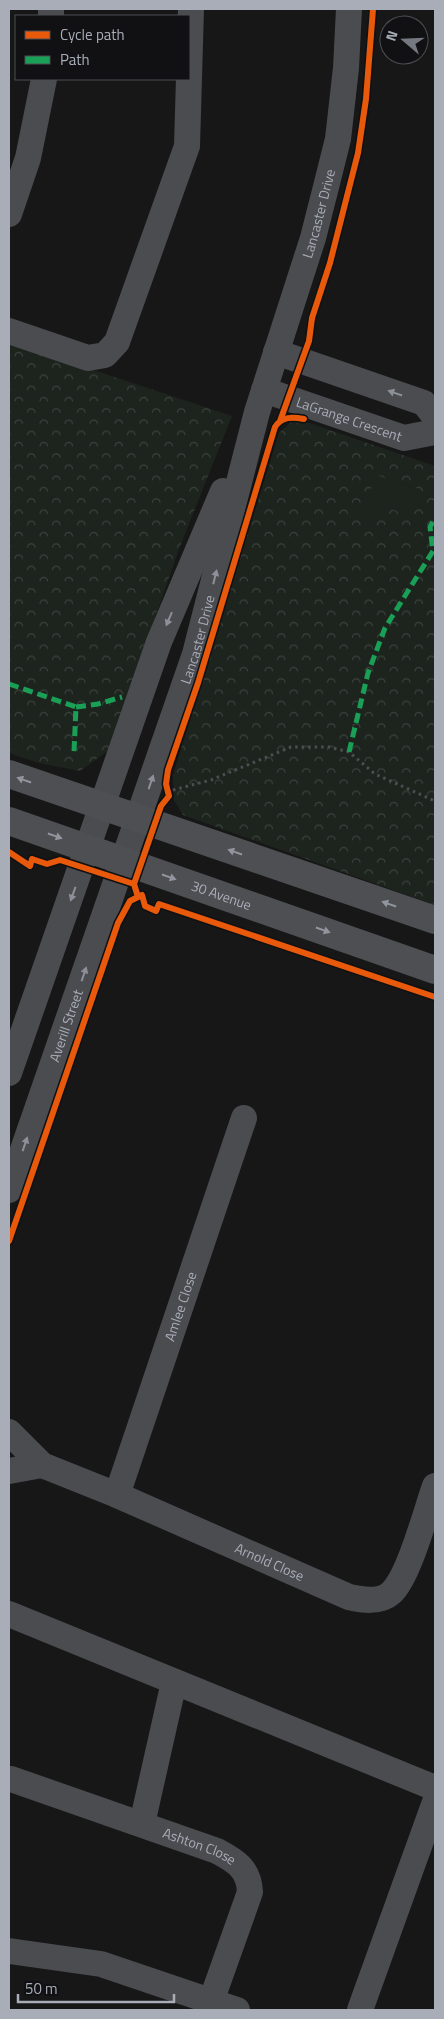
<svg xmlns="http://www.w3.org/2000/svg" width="444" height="2019" font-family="'Titillium Web',sans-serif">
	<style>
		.park { fill: url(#park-crowns) }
		.garden { fill: #1d241e }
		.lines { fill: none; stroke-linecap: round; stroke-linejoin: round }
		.path { stroke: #4d4e52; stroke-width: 3; stroke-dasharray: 2.5 4; stroke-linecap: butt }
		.minor { stroke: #4b4c50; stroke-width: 26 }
		.major { stroke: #4d4f52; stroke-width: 28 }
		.quiet { stroke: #1a9f57; stroke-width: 5; stroke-dasharray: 10 5; stroke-linecap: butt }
		.cycleway-casing { stroke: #111113; stroke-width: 9 }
		.cycleway { stroke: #e8590c; stroke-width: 6 }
		.oneway { fill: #8c9099 }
		.oneway2 { fill: #91969e }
		.labels { text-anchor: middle; stroke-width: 4; stroke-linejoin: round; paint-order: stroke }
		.street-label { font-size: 14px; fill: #a8adb8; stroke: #111113 }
	</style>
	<defs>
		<pattern id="park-crowns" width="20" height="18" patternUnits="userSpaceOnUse" patternTransform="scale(1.25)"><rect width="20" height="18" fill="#1d241e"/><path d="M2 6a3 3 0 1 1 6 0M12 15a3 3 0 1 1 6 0" fill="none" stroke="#3b413d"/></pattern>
	</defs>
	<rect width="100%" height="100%" fill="#171717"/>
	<!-- park -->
	<path class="park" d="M9,342L232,416L179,549L109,750L80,771L39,763L9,753Z
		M291,422L309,423L435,466V905L183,815L174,800L173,775L279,433Z"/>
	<!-- garden -->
	<path class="garden" d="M376,475L419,489L410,515L382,506L378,519L362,514Z"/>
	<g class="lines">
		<!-- path -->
		<path class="path" d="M173,790L211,780L291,747H329L349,752L375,774L435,801"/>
		<!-- minor -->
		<g class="minor">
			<path d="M51,16V9"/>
			<path d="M9,214L28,158L44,79"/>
			<path d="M9,331L88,358L105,355L117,342L187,146L191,9"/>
			<path d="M276,352L424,403L435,417"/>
			<path id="s1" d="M264,390L404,438L435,432"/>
			<path d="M9,1073L159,642L223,491"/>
			<path id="s2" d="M9,1190L195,654L257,412L313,238L326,187L338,139L346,68L349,9"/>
			<path id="s3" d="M9,1432L42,1465L117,1495L349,1597C362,1600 380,1603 391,1593C409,1577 426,1511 435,1486"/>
			<path d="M9,1471L42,1465"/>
			<path id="s4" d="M117,1495L244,1118"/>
			<path d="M9,1614L435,1788"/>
			<path id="s5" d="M11,1779L217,1851C236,1861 249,1869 250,1892L208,2010"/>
			<path d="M142,1824L174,1682"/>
			<path d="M9,1951L101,1964L237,2010"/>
			<path d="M360,2010L435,1802"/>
		</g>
		<!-- major -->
		<g class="major">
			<path d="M9,774L435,920"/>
			<path id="s6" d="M9,821L435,970"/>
		</g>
		<!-- quiet -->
		<path class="quiet" d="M9,684L76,707L74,752
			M76,707L98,704L122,697
			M349,752L368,673L385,628L433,551L430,527L435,518"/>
		<defs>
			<path id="cycleway" d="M280,421L309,341L312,318L330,263L358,153L366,99L373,9
				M9,852L30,866L32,859L47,864L60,860L134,884L138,897L130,901L118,923L9,1241
				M134,884L161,806L169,796L166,784L168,770L198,683L275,427C282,416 293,417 304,419
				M138,897L142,895L145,906L156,911L159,904L435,997"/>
		</defs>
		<!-- cycleway casing -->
		<use href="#cycleway" class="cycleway-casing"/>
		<!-- cycleway -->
		<use href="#cycleway" class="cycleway"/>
	</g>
	<!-- one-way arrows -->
	<defs><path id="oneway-solid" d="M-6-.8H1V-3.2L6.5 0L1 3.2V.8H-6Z" transform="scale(1.25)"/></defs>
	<g class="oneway">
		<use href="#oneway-solid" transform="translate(395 393) rotate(-161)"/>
		<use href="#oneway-solid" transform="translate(215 577) rotate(-76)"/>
		<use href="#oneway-solid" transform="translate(169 619) rotate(113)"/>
		<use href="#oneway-solid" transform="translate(151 782) rotate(-71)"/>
		<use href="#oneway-solid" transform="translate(73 894) rotate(110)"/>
		<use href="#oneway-solid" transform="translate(84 974) rotate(-71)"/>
		<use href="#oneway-solid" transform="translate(25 1144) rotate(-71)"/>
	</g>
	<g class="oneway2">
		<use href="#oneway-solid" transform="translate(24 780) rotate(-161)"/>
		<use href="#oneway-solid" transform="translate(55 836) rotate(19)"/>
		<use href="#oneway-solid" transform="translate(235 852) rotate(-161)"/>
		<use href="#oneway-solid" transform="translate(169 877) rotate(19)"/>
		<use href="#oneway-solid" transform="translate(389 904) rotate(-161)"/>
		<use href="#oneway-solid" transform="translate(323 930) rotate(19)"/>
	</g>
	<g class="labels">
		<!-- street labels -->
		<g class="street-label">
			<text dy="5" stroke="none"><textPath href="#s2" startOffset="1025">Lancaster Drive</textPath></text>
			<text dy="5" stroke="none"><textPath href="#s1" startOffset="90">LaGrange Crescent</textPath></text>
			<text dy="5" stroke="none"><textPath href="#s2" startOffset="582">Lancaster Drive</textPath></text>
			<text dy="5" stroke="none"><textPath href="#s6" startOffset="225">30 Avenue</textPath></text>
			<text dy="5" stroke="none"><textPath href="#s2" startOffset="174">Averill Street</textPath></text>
			<text dy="5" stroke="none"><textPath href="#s4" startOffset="199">Amlee Close</textPath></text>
			<text dy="5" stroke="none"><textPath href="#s3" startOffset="294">Arnold Close</textPath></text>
			<text dy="5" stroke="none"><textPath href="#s5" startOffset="200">Ashton Close</textPath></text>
		</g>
	</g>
	<!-- border -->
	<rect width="444" height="2019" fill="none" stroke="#a8adb8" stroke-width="20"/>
	<!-- legend -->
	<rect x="15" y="15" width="175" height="65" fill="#111113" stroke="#4d4f55"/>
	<rect x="25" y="31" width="25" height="8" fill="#e8590c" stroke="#4d4f55"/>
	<text x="60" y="40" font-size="15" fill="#a8adb8">Cycle path</text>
	<rect x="25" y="56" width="25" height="8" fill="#1a9f57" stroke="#4d4f55"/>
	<text x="60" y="65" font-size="15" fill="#a8adb8">Path</text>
	<!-- north arrow -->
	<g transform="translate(404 40) rotate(289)"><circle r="24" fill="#111113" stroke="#4d4f55"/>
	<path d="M0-4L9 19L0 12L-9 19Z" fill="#757880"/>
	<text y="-8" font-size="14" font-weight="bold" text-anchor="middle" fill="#a8adb8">N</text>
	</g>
	<!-- scale -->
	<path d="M18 1994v8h156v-8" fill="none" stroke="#a8adb8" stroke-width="2.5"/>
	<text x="25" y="1994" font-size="15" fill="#a8adb8" stroke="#111113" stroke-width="4" paint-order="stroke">50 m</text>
</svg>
